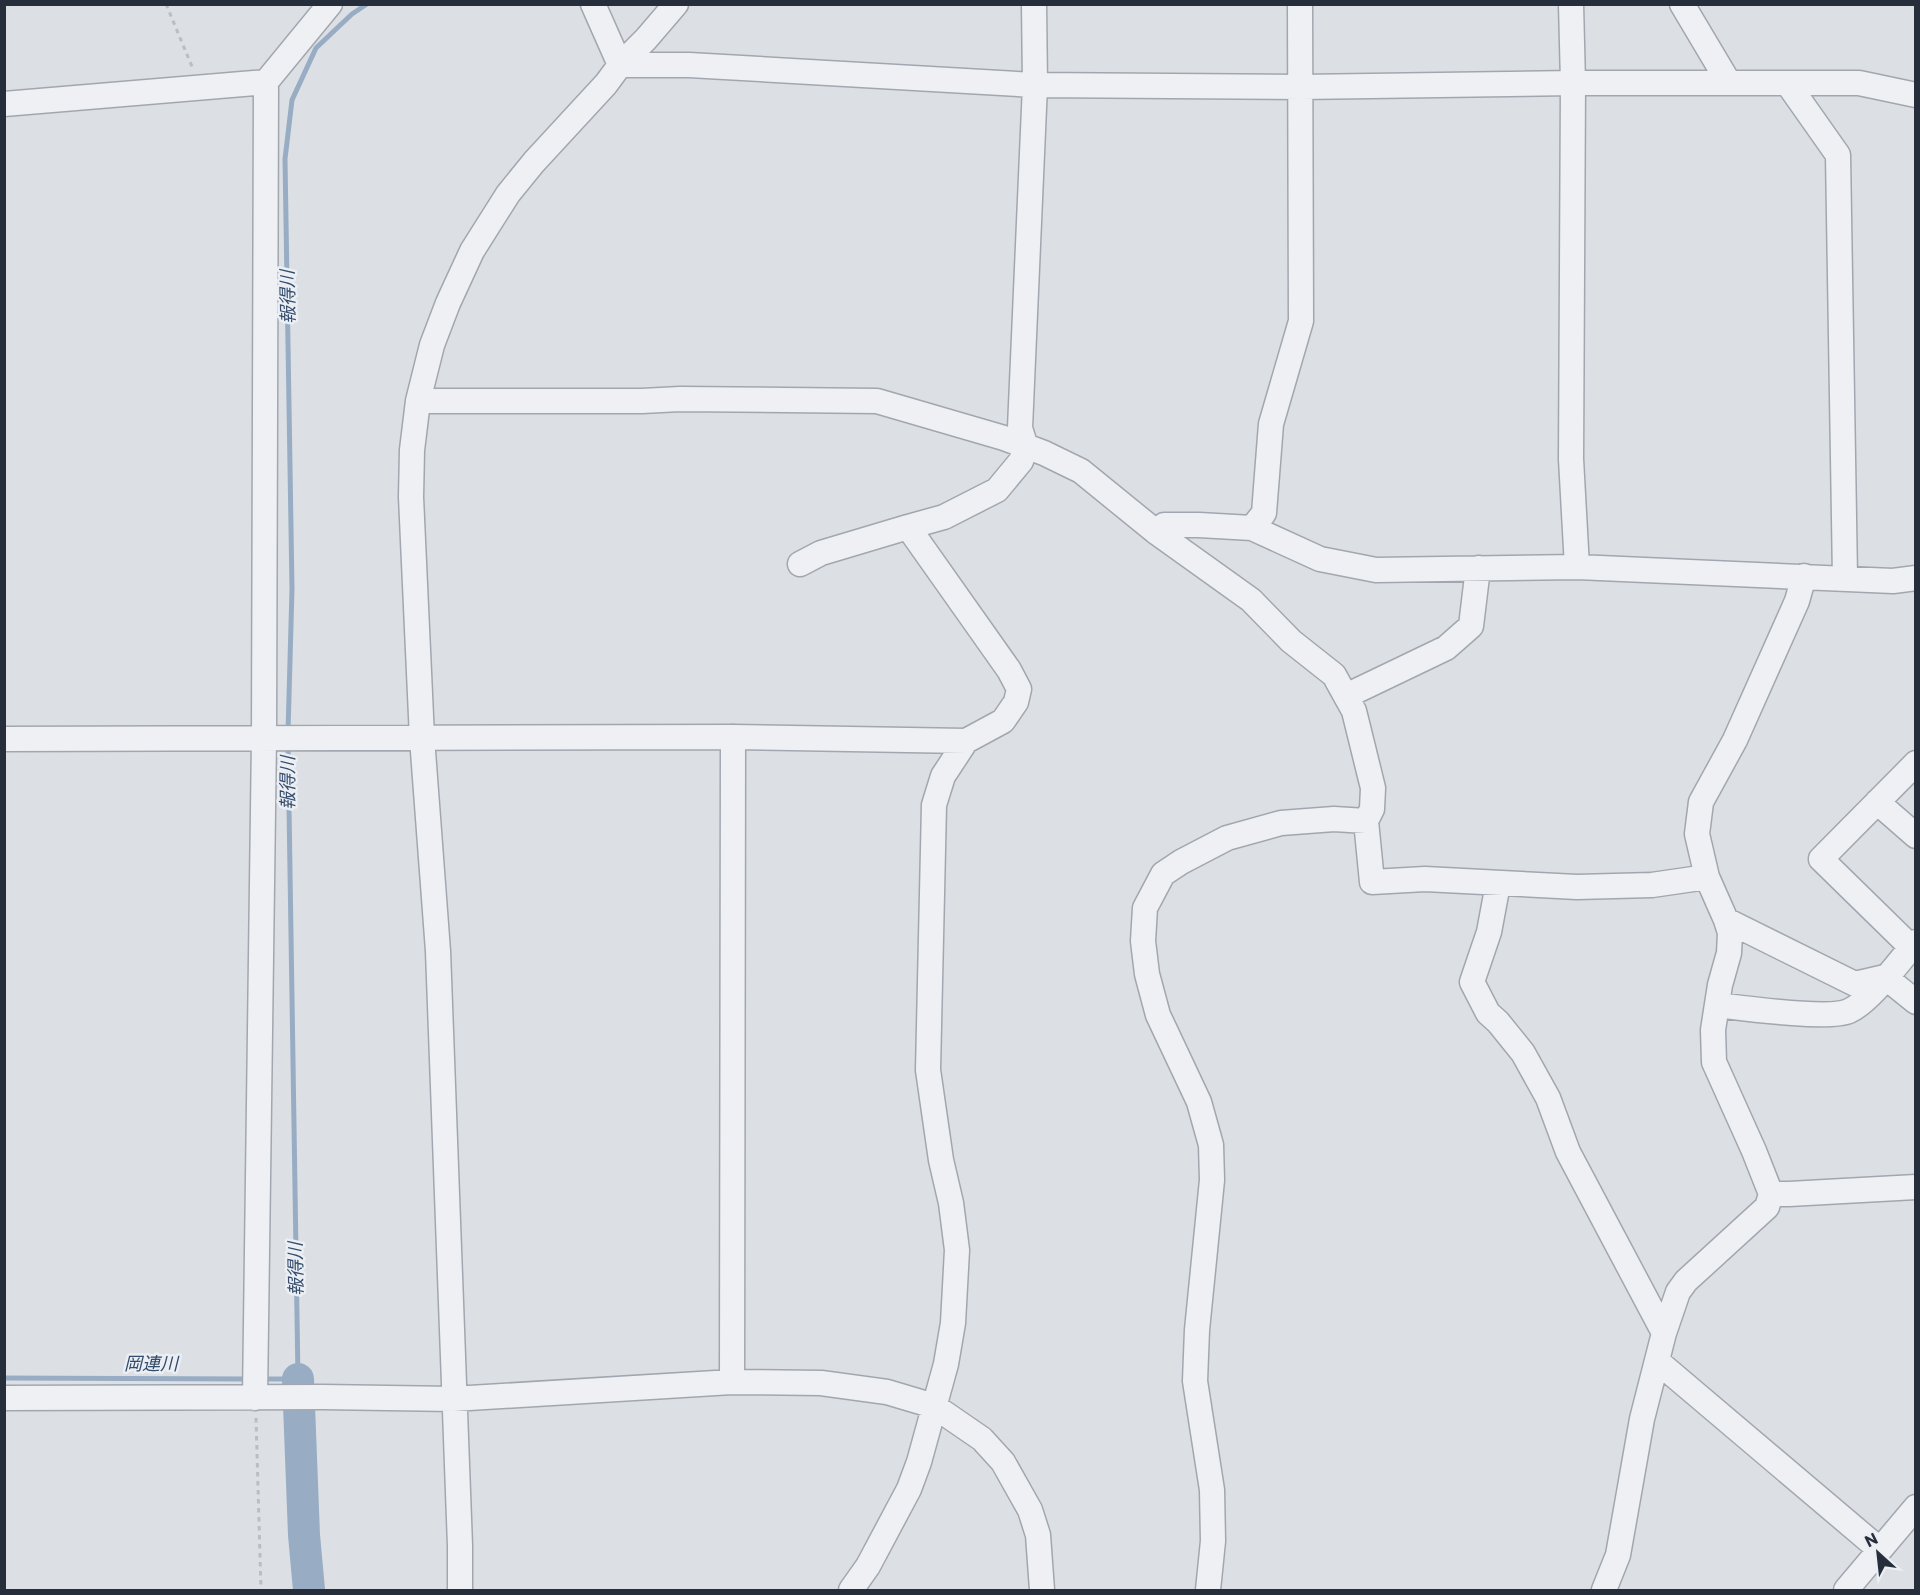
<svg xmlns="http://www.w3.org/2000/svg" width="1920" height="1595" font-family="Commissioner,'Noto Sans JP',sans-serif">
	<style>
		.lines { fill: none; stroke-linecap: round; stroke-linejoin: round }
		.stream { stroke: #98adc4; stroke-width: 5 }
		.river { stroke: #98adc4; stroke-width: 32 }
		.minor-casing { stroke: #a2a7af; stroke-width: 27 }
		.path { stroke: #babec4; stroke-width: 3; stroke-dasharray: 4.5 4.5; stroke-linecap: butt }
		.minor { stroke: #eef0f4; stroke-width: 24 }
		.labels { text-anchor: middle; stroke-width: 5; stroke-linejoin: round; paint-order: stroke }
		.water-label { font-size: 18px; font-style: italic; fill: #334c6c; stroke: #ebeef3 }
	</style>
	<rect width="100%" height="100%" fill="#dce0e5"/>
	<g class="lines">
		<!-- stream -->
		<path class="stream" d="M288,732L292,589L285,159L292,100L316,48L352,14L367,4
			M4,1378L249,1379
			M262,1379H298L288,744"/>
		<!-- river -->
		<path class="river" d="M298,1379L304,1535L309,1590"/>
		<defs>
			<path id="minor" d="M593,4L620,65
				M1571,4L1573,83L1571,459L1577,567
				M1682,4L1729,83
				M620,65H689L1035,85L1301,87L1573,83H1859L1916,95
				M1788,84L1838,155L1845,578
				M4,104L266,82
				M418,401H642L680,399L877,401L1004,438L1044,453L1081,471L1156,532L1251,600L1291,641L1334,675L1354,711L1373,788L1372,809L1366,821L1372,882L1425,879L1577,887L1652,885L1707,877
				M1252,528L1264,513L1271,424L1301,321L1300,4
				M1156,532L1164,525H1199L1252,528L1320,559L1376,570L1577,567L1893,581L1916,578
				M800,564L821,553L908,527
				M1346,696L1446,648L1471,626L1478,568
				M4,739L733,737L966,741
				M1877,802L1916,836
				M1498,884L1489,932L1472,982L1488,1013L1498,1022L1523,1053L1548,1098L1568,1152L1664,1333
				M1726,920L1855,984L1885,977L1916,1002
				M1911,947L1821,859L1916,763
				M1717,1005C1742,1008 1829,1020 1849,1011C1871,1001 1899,961 1916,942
				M1771,1194H1789L1916,1187
				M1657,1361L1879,1549
				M732,1382L733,737
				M4,1398L322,1397L453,1399L732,1382L821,1383L887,1392L934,1406L982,1439L1003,1462L1030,1510L1038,1535L1042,1590
				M255,1398L264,737L266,82L330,4
				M460,1590V1546L438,951L422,738L411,497L412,450L418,401L432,345L448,303L472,251L508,194L534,162L606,84L620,65L646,39L676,4
				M851,1590L868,1566L909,1489L919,1462L946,1364L953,1323L957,1250L951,1203L941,1160L928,1070L934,805L943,776L966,741L1003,721L1016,702L1019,689L1009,670L908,527L944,517L997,490L1021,461L1026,447L1020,428L1035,85L1034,4
				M1208,1590L1213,1541L1212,1490L1195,1381L1197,1330L1212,1180L1211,1145L1199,1102L1158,1015L1147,974L1143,941L1145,908L1163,874L1181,862L1227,838L1281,823L1334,819L1366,821
				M1604,1590L1618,1555L1642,1419L1664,1333L1678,1292L1686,1281L1767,1207L1771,1194L1754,1151L1714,1062L1713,1030L1720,985L1729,953L1730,933L1726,920L1707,877L1697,834L1701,802L1735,740L1797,601L1804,576
				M1846,1590L1916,1507"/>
		</defs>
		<!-- minor casing -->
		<use href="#minor" class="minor-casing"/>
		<!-- path -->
		<path class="path" d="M166,4L193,69
			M256,1418L261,1590"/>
		<!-- minor -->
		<use href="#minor" class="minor"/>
	</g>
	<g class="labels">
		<!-- water labels -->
		<g class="water-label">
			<text transform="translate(288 297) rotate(-91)" y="6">報得川</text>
			<text transform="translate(288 783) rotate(-90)" y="6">報得川</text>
			<text transform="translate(296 1269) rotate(-91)" y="6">報得川</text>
			<text x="151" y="1370">岡連川</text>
		</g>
	</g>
	<!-- border -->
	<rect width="1920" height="1595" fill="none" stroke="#272e3b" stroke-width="12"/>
	<!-- north arrow -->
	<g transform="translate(1878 1553) rotate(333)" stroke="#ebeef3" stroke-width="4.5" paint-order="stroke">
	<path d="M0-4.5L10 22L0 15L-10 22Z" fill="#272e3b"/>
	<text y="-9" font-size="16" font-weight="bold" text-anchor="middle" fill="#272e3b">N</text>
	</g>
</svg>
